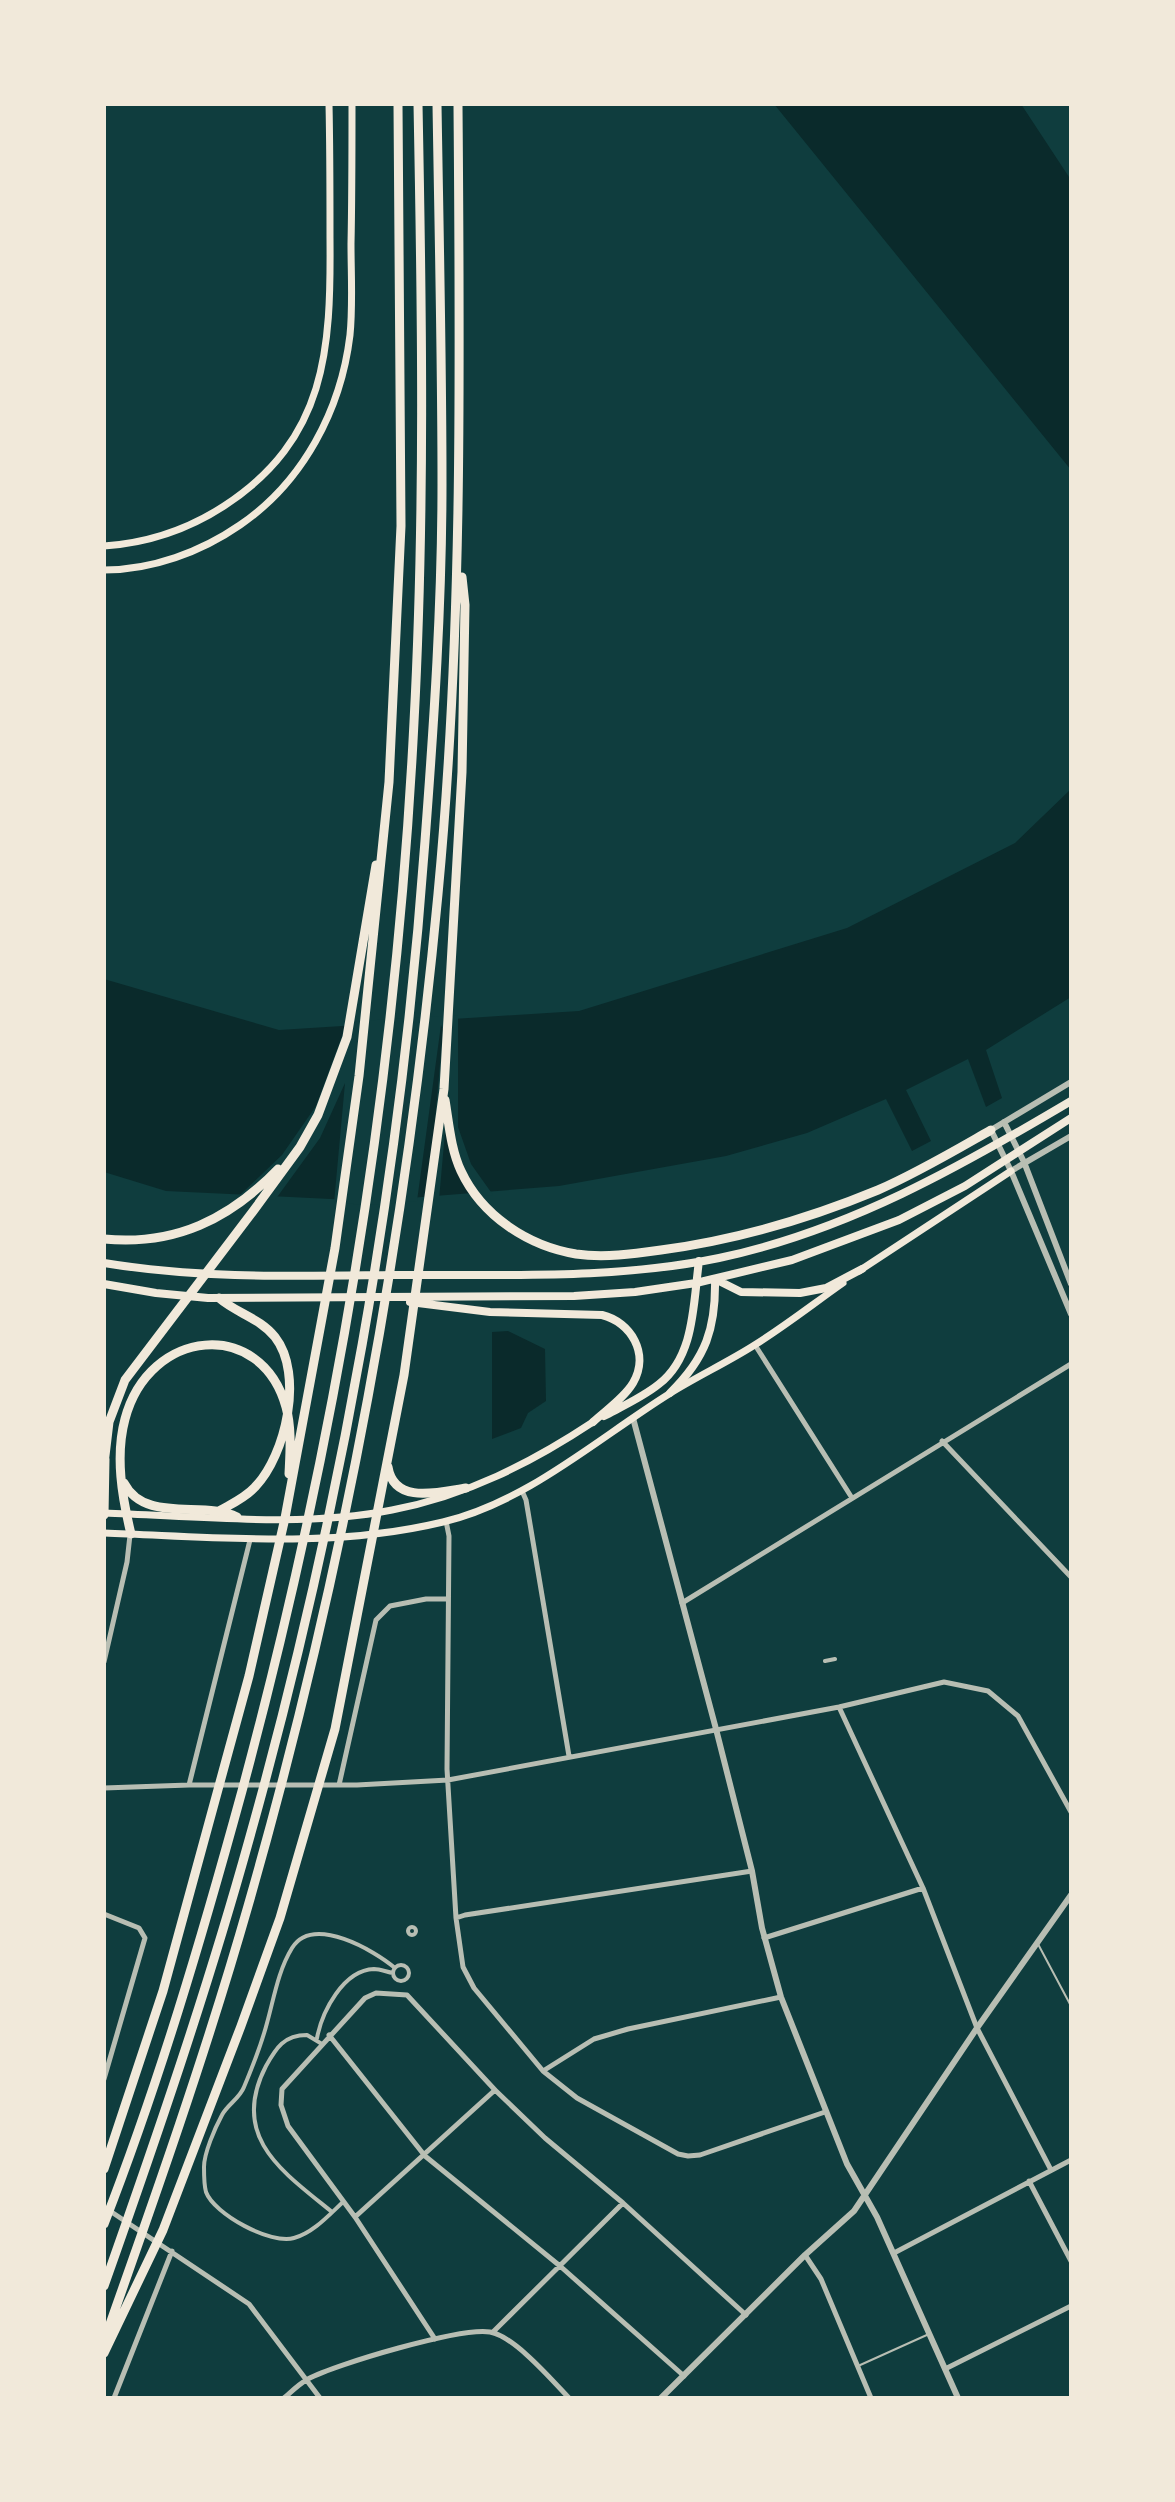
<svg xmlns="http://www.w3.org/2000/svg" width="1175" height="2502" font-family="Montserrat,sans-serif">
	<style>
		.water { fill: #0a2a2b }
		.pier { fill: #0f3d3e }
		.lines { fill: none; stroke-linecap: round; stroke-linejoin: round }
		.service { stroke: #b8beb3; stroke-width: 2 }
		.pedestrian { stroke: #b8beb3; stroke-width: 4 }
		.minor { stroke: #b8beb3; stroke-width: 5 }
		.tertiary { stroke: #b8beb3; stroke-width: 6 }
		.secondary { stroke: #f1e9da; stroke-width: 7 }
		.trunk { stroke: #f1e9da; stroke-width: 8 }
		.motorway { stroke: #f1e9da; stroke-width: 9 }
	</style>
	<rect width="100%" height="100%" fill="#0f3d3e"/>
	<!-- water -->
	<path class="water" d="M774,104H1021L1071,180V470Z
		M1071,789V997L986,1050L1002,1098L986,1107L968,1059L906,1090L931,1141L912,1151L886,1099L807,1133L726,1156L559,1186L372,1201L166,1191L104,1172V979L279,1030L579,1011L847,928L1015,843Z
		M508,1331L545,1349L546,1401L528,1413L521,1428L492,1439V1332Z"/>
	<!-- pier -->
	<path class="pier" d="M458,1015V1127L471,1164L493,1195L478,1197L445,1132L439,1200H428L443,1030L441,1025L417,1201L373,1205L334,1203L345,1083L320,1138L275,1200L260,1199L263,1192L252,1199L233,1198L241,1194L282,1155L316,1106L342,1036L345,1022Z"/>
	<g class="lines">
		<!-- service -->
		<path class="service" d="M1038,1944L1071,2006
			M858,2366L929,2334"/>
		<!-- pedestrian -->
		<path class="pedestrian" d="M825,1661L835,1659
			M408 1931a4 4 0 1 1 8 0a4 4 0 1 1-8 0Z
			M393 1973a8 8 0 1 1 16 0a8 8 0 1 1-16 0Z
			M317,2038C322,2012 343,1970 374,1969C380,1969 387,1972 393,1973
			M322,2044L307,2035C284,2035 276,2048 266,2066C229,2137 283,2172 332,2212
			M343,2202C329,2215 313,2233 294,2238C271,2245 214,2214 206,2192C204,2185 204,2174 204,2167C204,2153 215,2128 222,2115C227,2105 240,2098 244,2087C252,2068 262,2042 267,2023C274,1998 278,1971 292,1948C313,1914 375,1951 395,1968"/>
		<!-- minor -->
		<path class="minor" d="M755,1345L852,1498
			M942,1441L1071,1577
			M522,1491L526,1500L569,1756
			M446,1521L449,1536L447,1769L456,1918
			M682,1603L1071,1364
			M104,1662L127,1562L130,1535
			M839,1707L923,1888L977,2028L1051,2170
			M189,1785L250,1540
			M339,1785L376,1620L390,1606L426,1599H448
			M104,1788L189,1785H357L448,1780L839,1707L944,1682L988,1691L1018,1716L1071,1812
			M752,1871L465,1915L456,1918L463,1967L474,1988L543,2071L577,2098L678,2154L688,2156L700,2155L825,2112
			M104,1914L139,1928L145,1938L104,2079
			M764,1938L923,1888
			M329,2035L425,2156L560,2266L684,2376
			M543,2071L594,2039L628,2029L781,1997
			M1029,2181L1071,2261
			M104,2207L249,2304L320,2398
			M355,2217L495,2090
			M894,2253L1071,2160
			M805,2255L821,2279L871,2398
			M493,2332L623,2203
			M435,2339L355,2217L288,2126L281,2105L282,2089L365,1998L376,1993L407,1995L495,2090L545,2138L623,2203L746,2315
			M945,2369L1071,2306
			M114,2398L172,2251
			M284,2398C291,2392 299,2384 308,2379C336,2364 461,2327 490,2332C514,2336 552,2380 569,2398"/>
		<!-- tertiary -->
		<path class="tertiary" d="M1071,1082L991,1130L1011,1171L1071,1314
			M1004,1122L1024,1162L1071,1284
			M1011,1171L1071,1136
			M633,1418L716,1729L752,1871L762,1928L781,1997L847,2164L877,2217L958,2398
			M661,2398L805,2255L854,2211L977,2028L1071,1895"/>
		<!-- secondary -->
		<path class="secondary" d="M104,546C148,543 187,530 224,506C327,439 331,349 330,238C330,193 330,149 329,104
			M104,570C152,570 201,552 240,525C303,482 341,410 350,335C353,305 351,274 351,244C352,197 352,151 352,104
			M859,1271L1011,1171
			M104,1513C195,1516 302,1528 392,1510C466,1496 531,1463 593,1422
			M104,1533C217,1537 331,1549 443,1522C527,1502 597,1439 669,1394C696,1377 726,1363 753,1346C784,1327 813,1304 843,1283"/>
		<!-- trunk -->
		<path class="trunk" d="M104,1263C201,1279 296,1276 394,1275C502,1274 613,1280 719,1258C847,1231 960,1167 1071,1101
			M104,1284L156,1293L208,1298L574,1296L635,1292L696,1283L792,1260L899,1220L965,1186L1071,1118
			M410,1302L490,1312L602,1315C631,1322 650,1354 633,1383C624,1398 606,1410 593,1422
			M670,1393C706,1358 716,1328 715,1279L741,1292L800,1293L826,1288L862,1269
			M604,1416C623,1406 643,1397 659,1384C695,1356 693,1304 699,1261"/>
		<!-- motorway -->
		<path class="motorway" d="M445,1100C449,1124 451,1150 461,1171C482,1216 528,1246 576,1254C604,1258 633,1254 661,1250C735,1240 808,1219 878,1190C917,1173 954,1151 991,1130
			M104,1239C175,1246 230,1219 278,1169
			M104,1464L109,1422L125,1380L254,1210L300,1147L318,1115L347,1037L376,865
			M388,1467C394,1505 439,1492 466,1488
			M124,1483C145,1524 204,1500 237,1517
			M219,1511C231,1504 245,1498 255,1487C286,1455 304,1374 275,1337C260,1318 236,1313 219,1298
			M104,1515L105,1459
			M131,1534C122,1497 115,1456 125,1419C149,1328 261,1317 286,1407C292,1429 290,1452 289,1474
			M104,2169L163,1991L249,1676L285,1518L335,1248L359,1076L389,782L401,526L398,104
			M104,2224C159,2083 202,1937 242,1791C336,1443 396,1082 414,722C425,516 422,310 418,104
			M104,2286C156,2139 207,1991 249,1840C340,1516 401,1176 425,841C434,722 442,603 442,484C442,357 439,231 437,104
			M104,2341C155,2197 206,2053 248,1906C343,1575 406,1236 438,894C463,631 460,368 458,104
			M104,2353L163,2230L241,2026L280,1918L335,1729L404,1375L444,1089L462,772L465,605L462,577"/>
	</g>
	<!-- border -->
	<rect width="1175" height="2502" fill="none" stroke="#f1e9da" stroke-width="212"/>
</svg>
